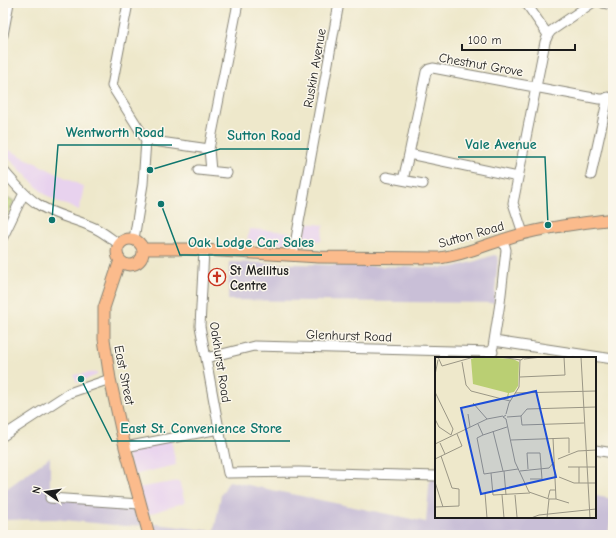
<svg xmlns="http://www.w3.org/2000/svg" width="616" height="538" font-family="'Comic Neue',sans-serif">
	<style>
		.built { fill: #e8d2ee }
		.industrial { fill: #c9bfd7 }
		.green { fill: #bacf73; stroke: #6b7648 }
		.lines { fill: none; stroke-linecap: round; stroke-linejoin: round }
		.minor-casing { stroke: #858274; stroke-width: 11 }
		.major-casing { stroke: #858274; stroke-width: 13 }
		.minor { stroke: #fff; stroke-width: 9 }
		.major { stroke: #fbbb8c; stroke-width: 11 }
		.rail-casing { stroke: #1c1c1c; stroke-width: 4 }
		.rail { stroke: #fbf7ec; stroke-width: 2.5; stroke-dasharray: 8; stroke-linecap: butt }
		.labels { text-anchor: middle; stroke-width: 3; stroke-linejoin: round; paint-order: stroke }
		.street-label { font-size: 13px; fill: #1c1c1c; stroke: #fbf7ec }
		.poi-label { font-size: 13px; font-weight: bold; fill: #1c1c1c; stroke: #fbf7ec; text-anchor: start }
		.inset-road { fill: none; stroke: #9a9685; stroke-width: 1 }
		.view { fill: #1d4ed8; fill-opacity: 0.15; stroke: #1d4ed8; stroke-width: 2 }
		.inset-edge { fill: none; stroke: #1c1c1c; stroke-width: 2 }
		.leader { fill: none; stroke: #0f766e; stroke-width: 1.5 }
		.callout-dot { fill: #0f766e; stroke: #fbf7ec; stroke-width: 1.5 }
		.callout-label { font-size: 14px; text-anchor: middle; font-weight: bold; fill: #0f766e; stroke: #fbf7ec; stroke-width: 3; stroke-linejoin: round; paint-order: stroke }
	</style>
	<rect width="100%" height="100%" fill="#fbf7ec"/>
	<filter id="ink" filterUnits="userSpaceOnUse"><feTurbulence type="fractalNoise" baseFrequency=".025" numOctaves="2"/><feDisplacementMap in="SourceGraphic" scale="8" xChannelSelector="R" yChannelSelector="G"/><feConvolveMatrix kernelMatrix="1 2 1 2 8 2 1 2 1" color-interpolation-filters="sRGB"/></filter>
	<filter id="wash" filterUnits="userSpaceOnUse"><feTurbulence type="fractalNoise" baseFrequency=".012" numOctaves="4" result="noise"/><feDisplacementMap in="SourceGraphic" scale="16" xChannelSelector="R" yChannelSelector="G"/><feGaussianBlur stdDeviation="0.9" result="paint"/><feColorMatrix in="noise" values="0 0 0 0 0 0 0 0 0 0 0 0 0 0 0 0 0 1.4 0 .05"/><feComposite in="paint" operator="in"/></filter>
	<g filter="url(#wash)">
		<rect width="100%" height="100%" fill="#eee8cb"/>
		<!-- built -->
		<path class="built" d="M3,147L84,187L79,210L56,201L43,193L3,152Z
			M306,223L324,225L321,241L303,240Z
			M249,229L290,232L288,244L247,242Z
			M97,372V375L77,383L74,375Z
			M171,439L176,465L133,475L125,447Z
			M179,481L185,502L143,516L136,488Z"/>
		<!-- industrial -->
		<path class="industrial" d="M494,255L497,256L498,259L494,303L228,300L229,262L442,268L453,267L473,262Z
			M50,457V498L140,504L146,525L156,524L214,531L221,495L229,481L426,522L430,477L435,476L436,457V517H595V496L613,499V506L608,535H149L145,525L125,526L54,519L3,520V486L6,489Z"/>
		<!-- green -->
		<path class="green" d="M3,196L14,201L7,216L3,214Z"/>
	</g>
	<g filter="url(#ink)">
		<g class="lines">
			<defs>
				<path id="minor" d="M128,3L112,86L146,140L143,184L134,239
					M603,3L613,5
					M3,35L9,3
					M548,35L551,31L592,3
					M146,140L209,149L238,3
					M209,149L211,171
					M3,170C13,182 23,194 36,203C52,215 73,218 90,226C101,230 110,238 119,244
					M198,170L227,173
					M386,177L423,184
					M518,177L409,154L426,72L429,69L433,68L599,99H604L608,97L591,175
					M403,180L409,154
					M523,233L513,203L545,42L548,35L526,3
					M3,237L24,193
					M293,255L339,3
					M494,341L613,359
					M493,347L500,303L506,250L503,239
					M206,358L254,346L493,352
					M219,429L228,473L299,472L436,476
					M3,436L69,393L110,379
					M125,447L219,429L200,326L204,250
					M595,450L613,453
					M50,498L140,504"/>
				<path id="major" d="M117 252a13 13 0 1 1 26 0a13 13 0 1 1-26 0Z
					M143,249H187L319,257L440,258C469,254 494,241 522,234C552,226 583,223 613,219
					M120,260L104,308V339L110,379L125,447L149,535"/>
			</defs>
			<!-- minor casing -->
			<use href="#minor" class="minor-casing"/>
			<!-- major casing -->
			<use href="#major" class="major-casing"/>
			<!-- minor -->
			<use href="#minor" class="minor"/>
			<!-- major -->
			<use href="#major" class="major"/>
			<defs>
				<path id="rail" d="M3,534L27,535"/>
			</defs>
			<!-- rail casing -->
			<use href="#rail" class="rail-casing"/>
			<!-- rail -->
			<use href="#rail" class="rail"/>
		</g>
	</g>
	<!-- icons -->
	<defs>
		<symbol id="church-ring" viewBox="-11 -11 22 22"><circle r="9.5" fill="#fbf7ec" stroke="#c8321e" stroke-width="1.5"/><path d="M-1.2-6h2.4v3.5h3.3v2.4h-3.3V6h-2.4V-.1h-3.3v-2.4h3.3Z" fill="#c8321e"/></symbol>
	</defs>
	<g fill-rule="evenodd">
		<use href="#church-ring" x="207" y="267" width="20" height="20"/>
	</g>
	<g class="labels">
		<!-- street labels -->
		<g class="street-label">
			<text transform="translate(481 64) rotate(10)" y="5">Chestnut Grove</text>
			<text transform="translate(314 68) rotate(-80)" y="5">Ruskin Avenue</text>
			<text transform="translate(471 234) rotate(-16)" y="5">Sutton Road</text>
			<text transform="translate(349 335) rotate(2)" y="5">Glenhurst Road</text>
			<text transform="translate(221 362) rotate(81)" y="5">Oakhurst Road</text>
			<text transform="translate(125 375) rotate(79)" y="5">East Street</text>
		</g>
		<!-- poi labels -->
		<g class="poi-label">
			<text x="230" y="275">St Mellitus<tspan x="230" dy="15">Centre</tspan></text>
		</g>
	</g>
	<!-- overview -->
	<g transform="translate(435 357)">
		<rect width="161" height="161" fill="#eee8cb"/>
		<path d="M42,0L78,2L84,5L83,29L79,35L74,36L73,42H71L73,36L38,27L36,2Z" fill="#bacf73"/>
		<path class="inset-road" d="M3,0L7,9L39,0M64,0L86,3L90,0M146,0L155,161M89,2L107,0M27,5L31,28L36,34L75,44M0,18L3,3M85,20L130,18L129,0M0,35L18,72L16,78M80,36L161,34M38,46L52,62M33,57L35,70M71,57L74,46L84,30L85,3M71,58L68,60L71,62L80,105L94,135L114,142L112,161M86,59L87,68L149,66M72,60L86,59L92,52L161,50M0,62L4,70L16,78M43,67L48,78L72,70M58,74L68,114M48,78L42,81L49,117L83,112M76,83L134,81V96M5,86L10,97M0,87L52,62L68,59M0,102L27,89L22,77M123,102L143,94L161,93M133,110H161M144,110V126M93,112L92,96H105L107,122H95M69,114L71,138M85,114L114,111L119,105M56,116L58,138L95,136M124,120L139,126H161M0,125L8,150M50,136L52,161M67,138L69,161M80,138L82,160M113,141L115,133H121M114,142H121L118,81M121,142L134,146M0,150L24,149V132L17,131L6,99M96,161L104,158L161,152"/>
		<path class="view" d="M101,34L121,120L46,137L26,51Z"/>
		<rect width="161" height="161" class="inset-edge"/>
	</g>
	<!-- callouts -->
	<path class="leader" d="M52 220L58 145H172M150 170L220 149H309M548 225L545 157H458M161 204L180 255H322M81 379L112 441H290"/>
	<g class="callout-dot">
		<circle cx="52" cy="220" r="4"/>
		<circle cx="150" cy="170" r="4"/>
		<circle cx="548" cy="225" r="4"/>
		<circle cx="161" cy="204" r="4"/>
		<circle cx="81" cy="379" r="4"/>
	</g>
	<g class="callout-label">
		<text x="115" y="137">Wentworth Road</text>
		<text x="264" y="140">Sutton Road</text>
		<text x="501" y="149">Vale Avenue</text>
		<text x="251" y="247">Oak Lodge Car Sales</text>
		<text x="201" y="433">East St. Convenience Store</text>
	</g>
	<!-- margin -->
	<rect width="616" height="538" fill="none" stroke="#fbf7ec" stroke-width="16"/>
	<!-- north arrow -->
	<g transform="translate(46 492) rotate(283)" stroke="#fbf7ec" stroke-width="3" paint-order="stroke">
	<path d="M0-3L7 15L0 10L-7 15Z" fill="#1c1c1c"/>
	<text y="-6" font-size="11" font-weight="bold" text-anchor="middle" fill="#1c1c1c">N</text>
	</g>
	<!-- scale -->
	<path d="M462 44v6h113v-6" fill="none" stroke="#1c1c1c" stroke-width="2"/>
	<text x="468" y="44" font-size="12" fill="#1c1c1c" stroke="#fbf7ec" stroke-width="3" paint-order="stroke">100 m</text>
</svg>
